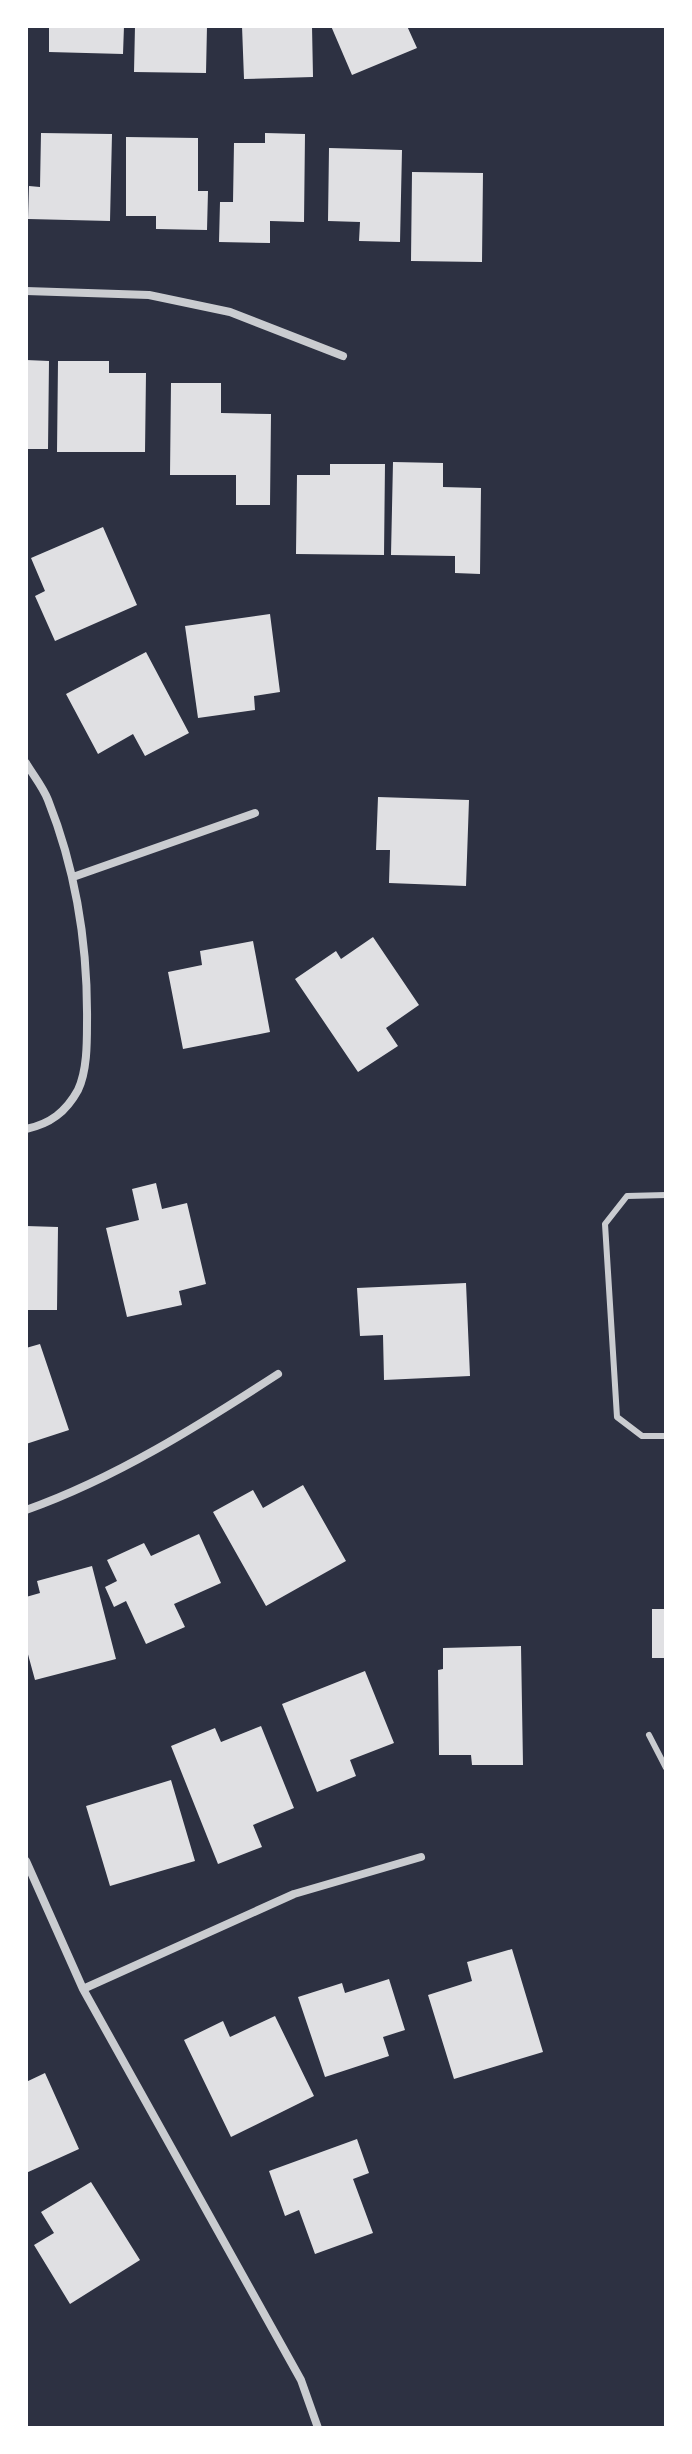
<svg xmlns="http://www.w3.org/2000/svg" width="692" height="2454" font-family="'Fira Sans Condensed',sans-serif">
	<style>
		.building { fill: #e0e0e3 }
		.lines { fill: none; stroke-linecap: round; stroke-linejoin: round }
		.service { stroke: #caccd0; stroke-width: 6 }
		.minor { stroke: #caccd0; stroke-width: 8 }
	</style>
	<rect width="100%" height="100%" fill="#2d3142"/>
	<!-- building -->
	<path class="building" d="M49,26H124L123,54L49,52Z
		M135,26H207L206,73L134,72Z
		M242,26H312L313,77L244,79Z
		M331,26H407L417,48L352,75Z
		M41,133L112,134L110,221L28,219L29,186L40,187Z
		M265,133L305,134L304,222L270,221V243L219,242L220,202H233L234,143H265Z
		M126,137L198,138V191H208L207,230L156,229V216H126Z
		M329,148L402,150L400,242L359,241L360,222L328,221Z
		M412,172L483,173L482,262L411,261Z
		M26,360L49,361L48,449H26Z
		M58,361H109V373H146L145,452H57Z
		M171,383H221V413L271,414L270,505H236V475H170Z
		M393,462L443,463V487L481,488L480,574L455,573V556L391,555Z
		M330,464H385L384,555L296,554L297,475H330Z
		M103,527L137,605L55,641L35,596L45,591L31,558Z
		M270,614L280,692L254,696L255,710L198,718L185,626Z
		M146,652L189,733L145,756L133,734L98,754L66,694Z
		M378,797L469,800L466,886L389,883L390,850H376Z
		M373,937L419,1005L386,1028L398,1046L358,1072L295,979L336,951L341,959Z
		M253,941L270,1032L183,1049L168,972L202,965L200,951Z
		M156,1183L162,1209L187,1203L206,1284L179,1291L182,1305L127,1317L106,1228L139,1220L132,1189Z
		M26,1226L58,1227L57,1310H26Z
		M466,1283L470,1376L384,1380L383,1335L360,1336L357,1288Z
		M40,1344L69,1430L26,1444V1348Z
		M303,1485L346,1561L266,1606L213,1512L253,1490L263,1508Z
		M199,1534L221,1583L174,1604L185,1627L146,1644L126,1601L114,1607L105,1587L117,1581L107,1560L144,1543L151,1556Z
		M92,1566L116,1659L35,1680L26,1647V1597L40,1593L37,1581Z
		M652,1609H666V1658H652Z
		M521,1646L523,1765H472L471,1755H439L438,1670L443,1669V1648Z
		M365,1671L394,1743L350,1760L356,1776L317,1792L282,1704Z
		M261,1726L294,1808L253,1825L262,1847L218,1864L171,1746L215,1728L221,1742Z
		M171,1780L195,1861L110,1886L86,1806Z
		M512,1949L543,2052L454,2079L428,1995L472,1981L467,1962Z
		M389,1979L405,2030L383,2037L389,2056L325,2077L298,1997L342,1983L345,1993Z
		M275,2016L314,2096L231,2137L184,2040L223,2021L230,2037Z
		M45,2073L79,2149L26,2173V2082Z
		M357,2139L369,2173L353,2179L373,2233L315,2254L299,2210L285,2216L269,2171Z
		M91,2182L140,2260L70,2304L34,2245L54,2233L41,2212Z"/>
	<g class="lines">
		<!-- service -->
		<path class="service" d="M666,1195L627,1196L605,1224L617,1417L642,1436H666
			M649,1735L666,1768"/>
		<!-- minor -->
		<path class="minor" d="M26,291L149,295L230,312L343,356
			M26,763C33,775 43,787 48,800C77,873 88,946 87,1023C87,1044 87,1071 78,1090C66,1112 50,1124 26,1129
			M73,877L255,813
			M26,1510C116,1478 198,1426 278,1374
			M26,1861L83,1989L301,2380L318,2428
			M83,1989L294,1894L421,1857"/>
	</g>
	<!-- border -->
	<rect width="692" height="2454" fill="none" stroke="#ffffff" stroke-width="56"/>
</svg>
